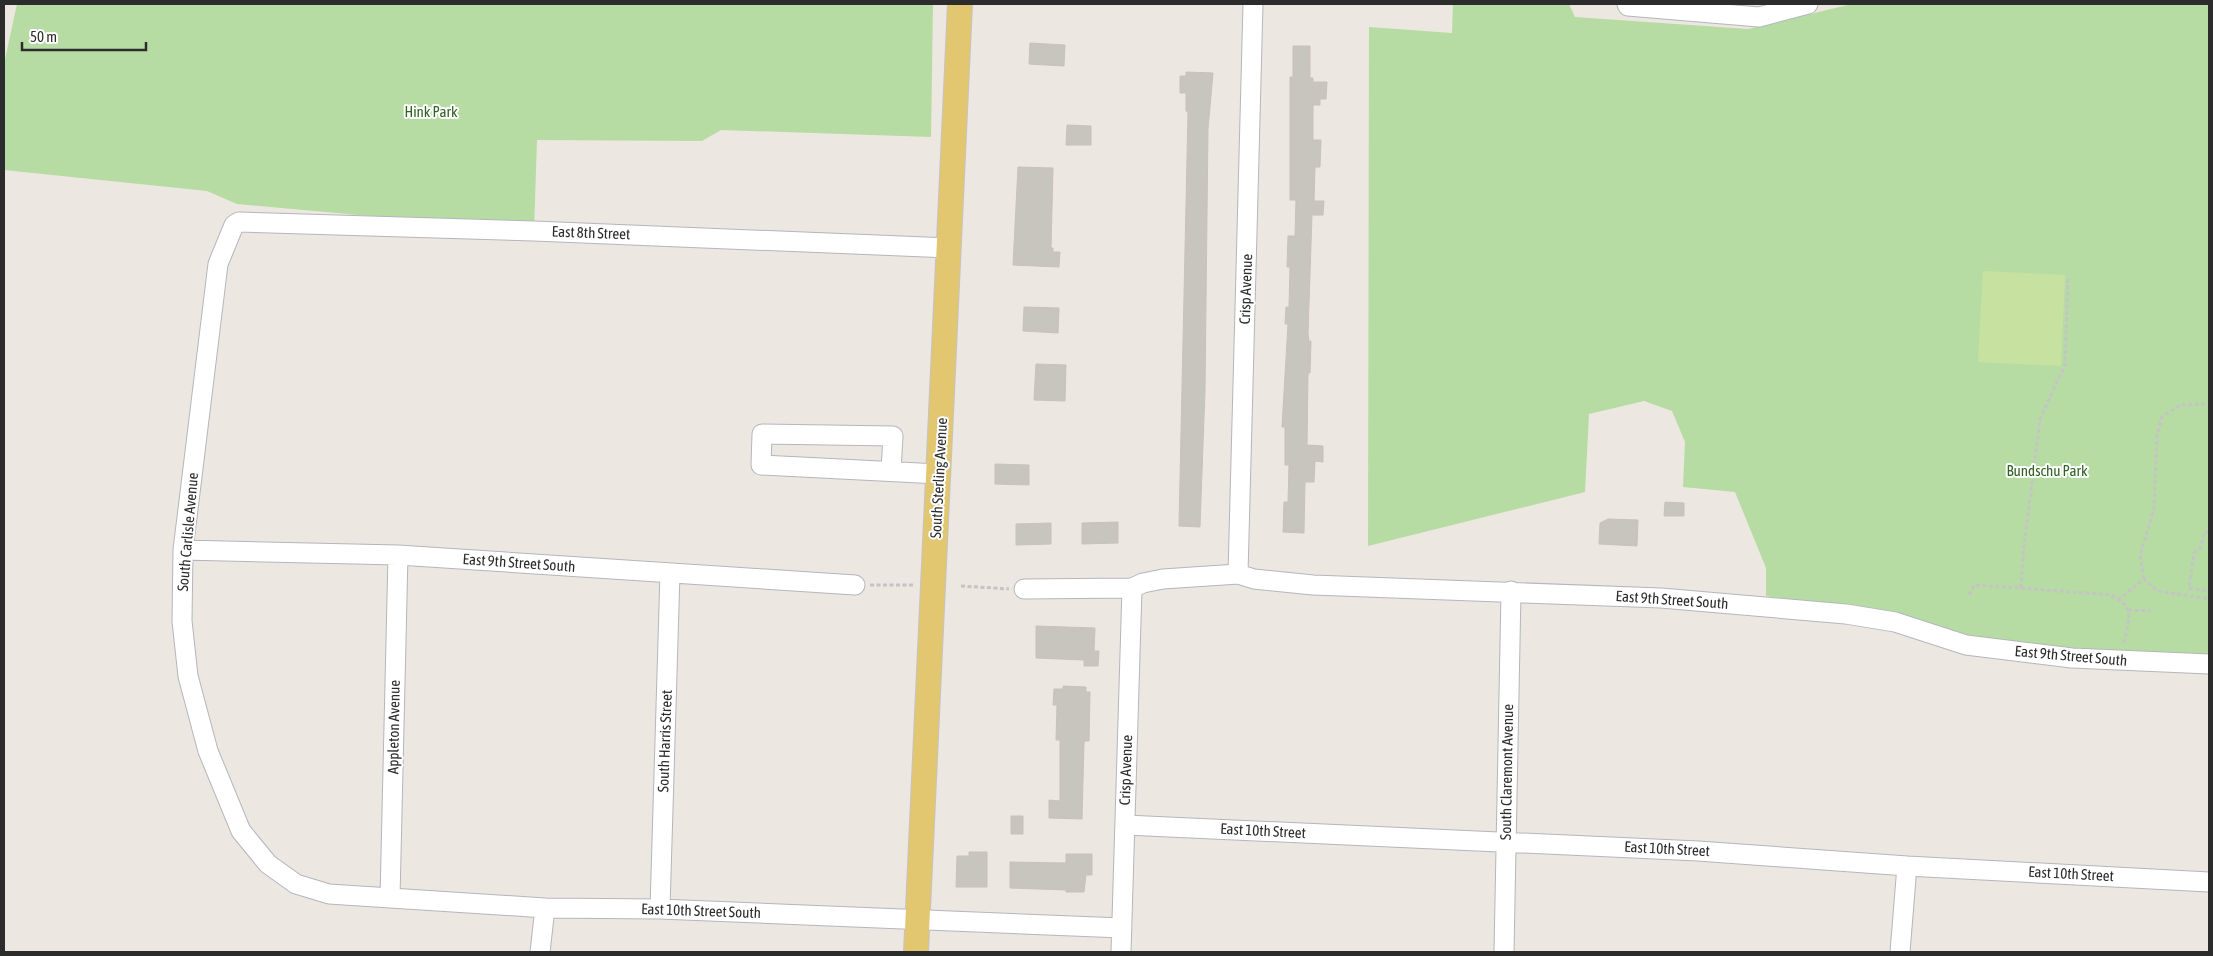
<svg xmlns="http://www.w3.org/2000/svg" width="2213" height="956" font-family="'Asap Condensed',sans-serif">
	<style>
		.green { fill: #b7dca3 }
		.pitch { fill: #c7e2a0 }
		.building { fill: #c8c5be; stroke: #c7c2ba }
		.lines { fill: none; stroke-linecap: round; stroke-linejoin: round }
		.minor-casing { stroke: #b4b6be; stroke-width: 21 }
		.major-casing { stroke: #c4c4c4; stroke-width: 26 }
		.path { stroke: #c4c4c4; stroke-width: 3; stroke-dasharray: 4 2.5; stroke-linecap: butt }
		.minor { stroke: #fff; stroke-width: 19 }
		.major { stroke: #e2c670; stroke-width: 24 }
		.labels { text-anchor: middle; stroke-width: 4; stroke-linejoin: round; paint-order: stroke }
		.park-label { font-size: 15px; fill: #316223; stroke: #fff }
		.street-label { font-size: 15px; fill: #2c2c2c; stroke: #fff }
	</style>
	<rect width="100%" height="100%" fill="#ece7e0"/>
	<!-- green -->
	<path class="green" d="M17,4H933L931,137L721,130L702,141L537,140L534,231L237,204L207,191L4,170V64Z
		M1453,4H1569L1575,17L1748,29L1852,4H2209V657L2085,652L1963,639L1880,612L1766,596V568L1735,492L1683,487L1685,442L1672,411L1644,401L1589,414L1585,492L1368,546L1369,27L1452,33Z"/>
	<!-- pitch -->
	<path class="pitch" d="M1983,271L2065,275L2061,366L1978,362Z"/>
	<!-- building -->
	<path class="building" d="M1030,43L1065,45L1064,66L1029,64Z
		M1293,46H1310V78H1313V82H1327L1326,99H1320V105H1313V140H1321L1320,167H1315L1314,201H1324L1323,215H1312L1308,334L1309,341H1311L1310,373H1308L1307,445L1323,446V462L1315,461L1314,482H1305L1304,533L1283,532L1284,502H1288L1289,465H1285V427H1282L1288,324H1285L1286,307H1289L1290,267H1287L1288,236H1295L1296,200H1290V77H1293Z
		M1186,72L1213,73L1208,129L1205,390L1200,527L1179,526L1188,112L1186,111V93H1180V76H1186Z
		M1067,125L1091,126V145H1066Z
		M1018,167L1053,168L1051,248H1053V252H1060L1059,267L1013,265Z
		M1024,307L1059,308L1058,333L1023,331Z
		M1036,364L1066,365L1065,401L1034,400Z
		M995,464L1029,465V485L995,484Z
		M1665,502L1684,503V516H1664Z
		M1608,519L1638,520L1637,546L1599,544L1600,523Z
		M1118,522V543L1082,544V523Z
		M1051,523V544L1016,545V524Z
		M1036,626L1095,628L1094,651H1099L1098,666H1084V660L1036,658Z
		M1063,686L1086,687V692H1090L1089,741H1085L1084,743L1082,819L1049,818V800L1060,801V740H1056L1057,705H1053L1054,689H1063Z
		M1011,816H1023V834H1011Z
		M969,852H987V887H956L957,856H969Z
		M1066,854H1092V875H1086L1084,892H1066V890L1010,888V862L1066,863Z"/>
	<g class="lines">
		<defs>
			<path id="minor" d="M1627,4L1628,6L1759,17L1808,4
				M950,248L534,231L239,222L234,225L218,264L183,550L182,621L188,676L208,751L241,831L268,864L296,884L329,894L545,908L660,909L1122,928
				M891,471L893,436L762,434L761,465L939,474
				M183,550L398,555L855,585
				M1238,574L1253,4
				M1024,589L1132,588L1143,583L1163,579L1238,574L1254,579L1313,585L1661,598L1846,614L1895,622L1966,645L2072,658L2209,664
				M1125,825L1698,851L1907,866L2209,882
				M390,898L398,555
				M660,909L670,573
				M540,952L545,908
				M1121,952L1132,588
				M1504,952L1511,591
				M1900,952L1907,866"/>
			<path id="major" d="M916,952L960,4"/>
		</defs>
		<!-- minor casing -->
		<use href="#minor" class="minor-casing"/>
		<!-- major casing -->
		<use href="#major" class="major-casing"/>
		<!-- path -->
		<path class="path" d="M2209,532H2204L2201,547L2194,553L2189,588L2209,591
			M2144,579L2140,555L2154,509L2157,435L2162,417L2180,405L2209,404
			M870,585H913
			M961,586L1009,589
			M2021,588L2111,595L2124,604L2128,610L2129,619L2124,643
			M1969,595L1974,585L2021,588L2023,554L2040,419L2065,365L2068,277
			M2118,600L2144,579L2157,591L2209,599
			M2128,610L2151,611"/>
		<!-- minor -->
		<use href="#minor" class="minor"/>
		<!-- major -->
		<use href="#major" class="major"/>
	</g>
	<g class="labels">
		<!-- park labels -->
		<g class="park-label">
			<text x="431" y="117">Hink Park</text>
			<text x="2047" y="476">Bundschu Park</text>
		</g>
		<!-- street labels -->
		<g class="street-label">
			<text transform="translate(591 233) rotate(2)" y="5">East 8th Street</text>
			<text transform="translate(1246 289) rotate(-88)" y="5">Crisp Avenue</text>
			<text transform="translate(939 478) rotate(-87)" y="5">South Sterling Avenue</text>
			<text transform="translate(188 532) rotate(-85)" y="5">South Carlisle Avenue</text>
			<text transform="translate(519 563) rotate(4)" y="5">East 9th Street South</text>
			<text transform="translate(1672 600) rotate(4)" y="5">East 9th Street South</text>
			<text transform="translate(2071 656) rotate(5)" y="5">East 9th Street South</text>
			<text transform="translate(394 727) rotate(-89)" y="5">Appleton Avenue</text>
			<text transform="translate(665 741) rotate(-88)" y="5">South Harris Street</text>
			<text transform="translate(1126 770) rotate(-88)" y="5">Crisp Avenue</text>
			<text transform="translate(1507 772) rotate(-89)" y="5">South Claremont Avenue</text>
			<text transform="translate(1263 831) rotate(3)" y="5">East 10th Street</text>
			<text transform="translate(1667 849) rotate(3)" y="5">East 10th Street</text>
			<text transform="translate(2071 874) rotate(3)" y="5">East 10th Street</text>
			<text transform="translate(701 911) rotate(2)" y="5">East 10th Street South</text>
		</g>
	</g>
	<!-- border -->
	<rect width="2213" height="956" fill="none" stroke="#2c2c2c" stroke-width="10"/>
	<!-- scale -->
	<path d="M22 42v8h124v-8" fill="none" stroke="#2c2c2c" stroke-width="2.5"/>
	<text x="30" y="42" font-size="15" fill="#2c2c2c" stroke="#ffffff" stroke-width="4" paint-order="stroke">50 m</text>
</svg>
